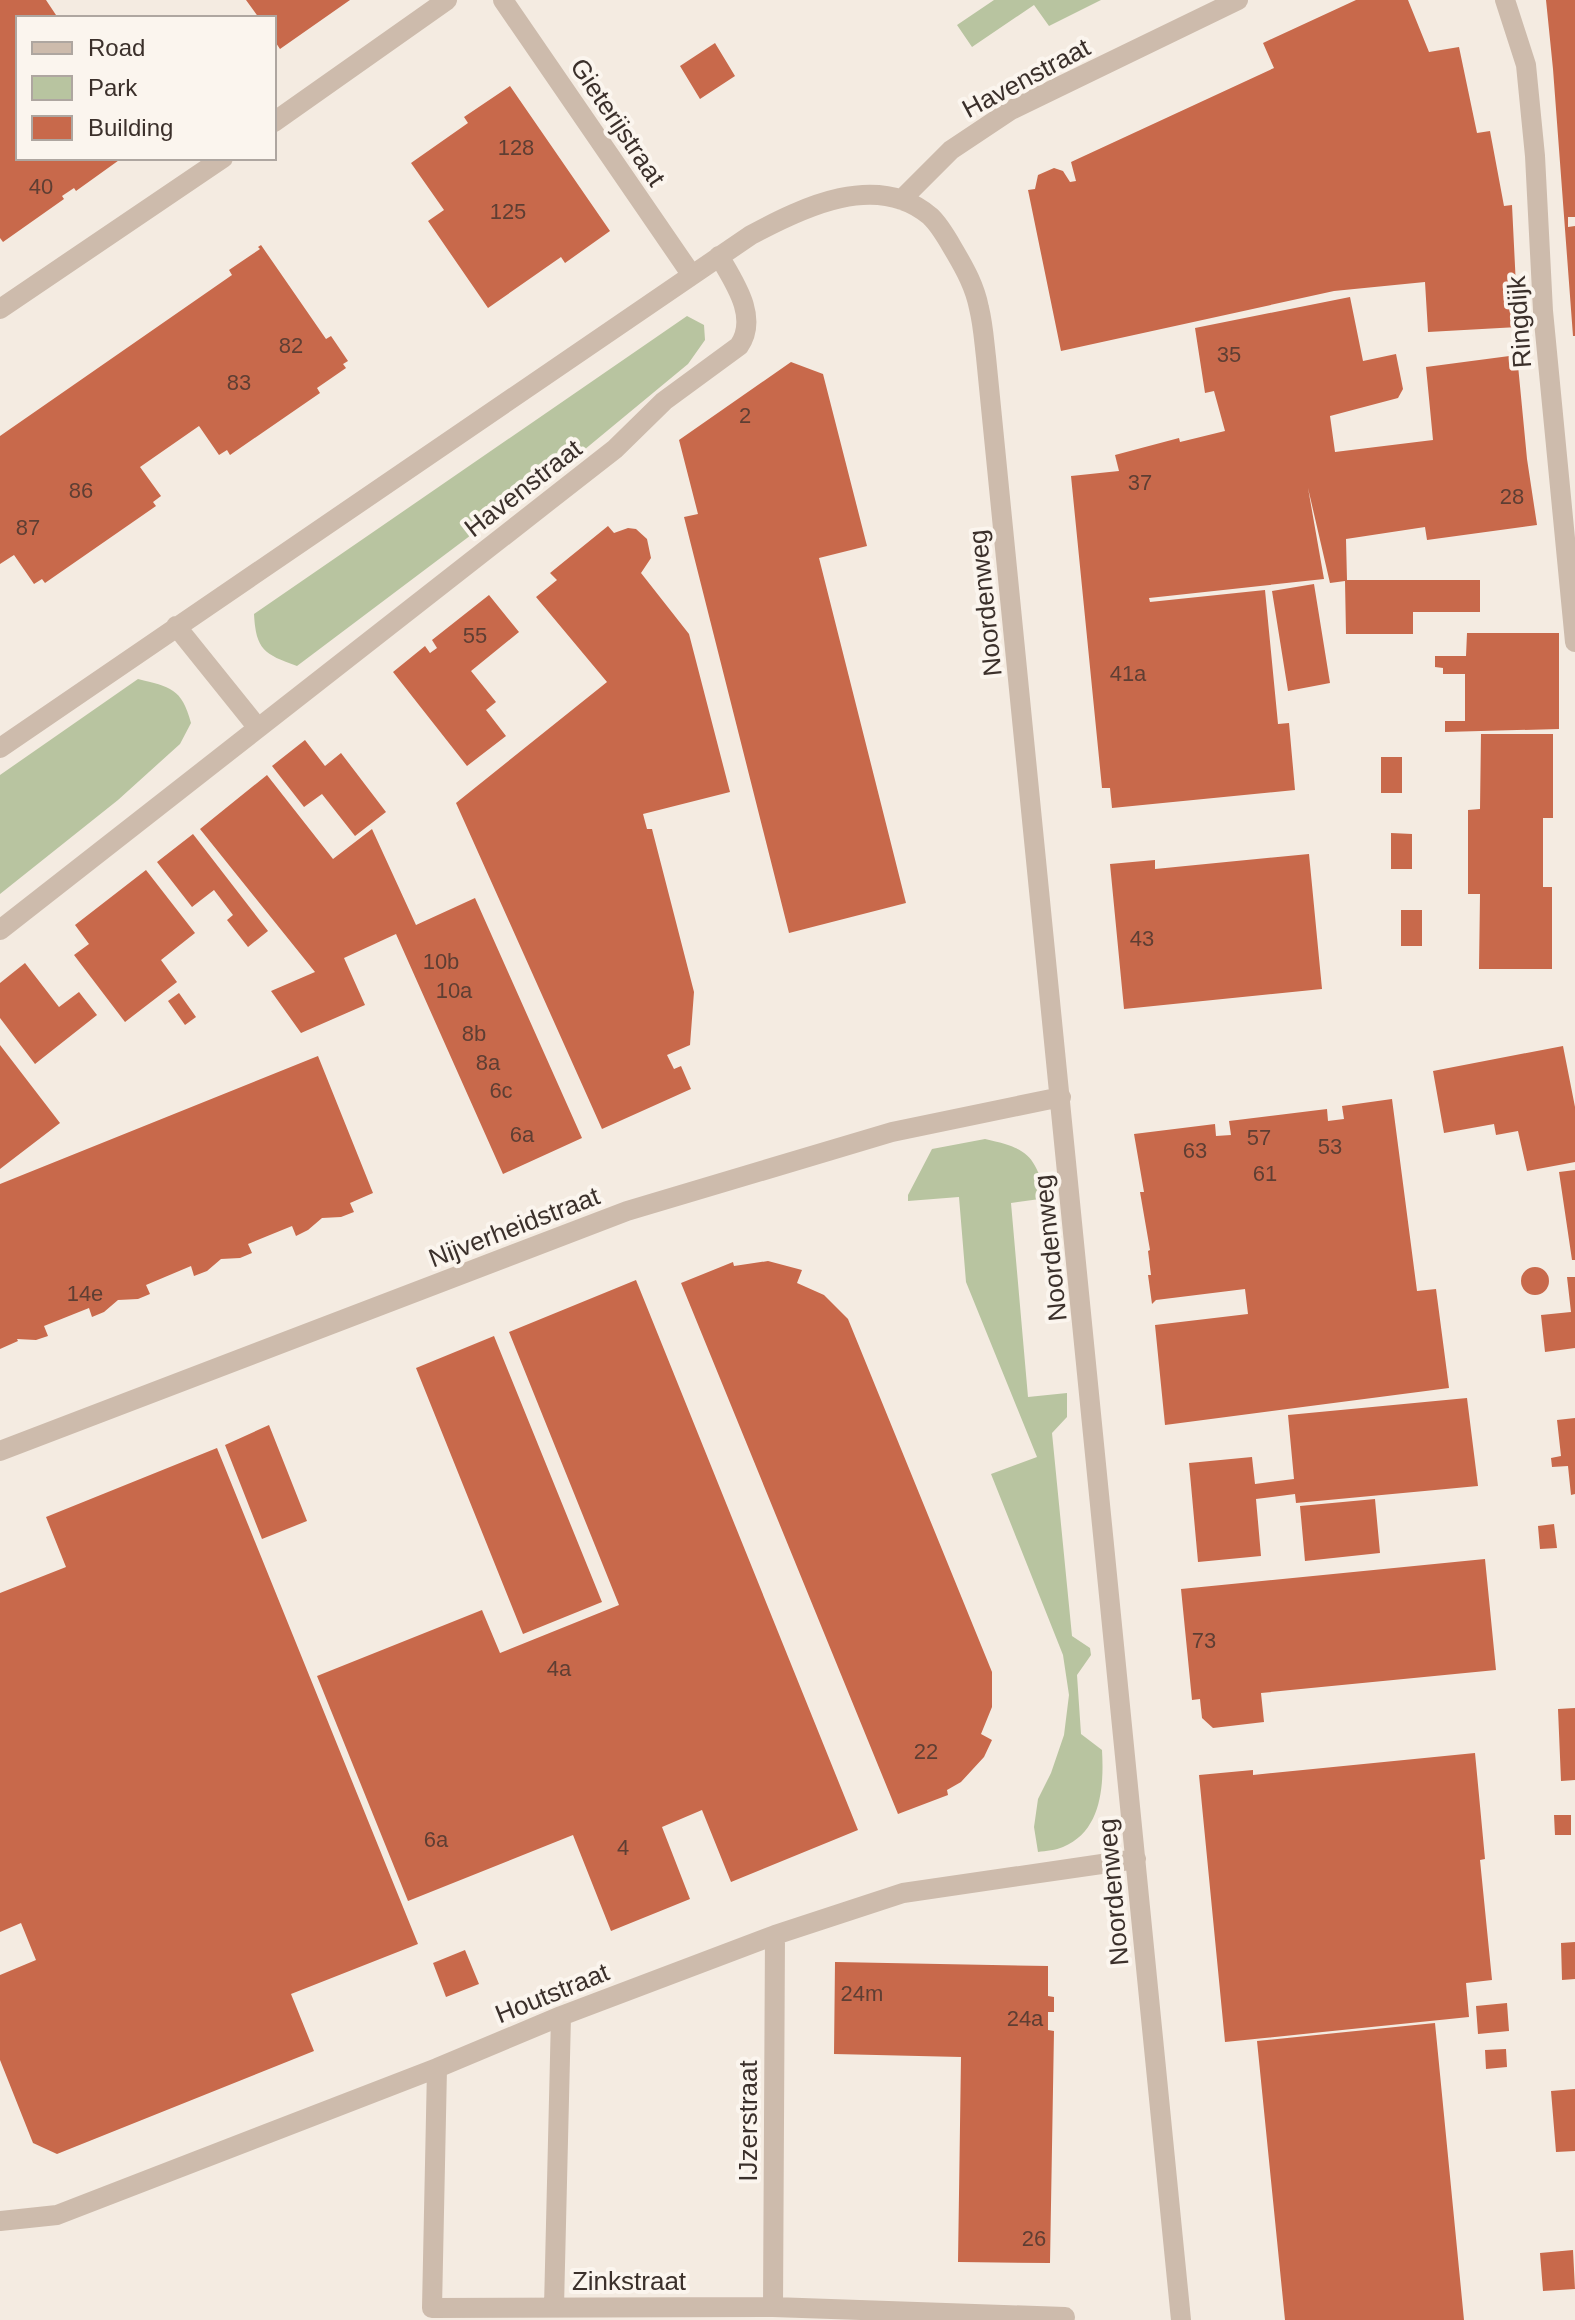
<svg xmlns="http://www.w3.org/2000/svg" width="1575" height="2320" font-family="Arial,sans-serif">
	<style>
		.green { fill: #b8c4a0 }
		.building { fill: #c8694b }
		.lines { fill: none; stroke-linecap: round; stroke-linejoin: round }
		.minor { stroke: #cdbbac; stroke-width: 20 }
		.labels { text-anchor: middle; stroke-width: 8; stroke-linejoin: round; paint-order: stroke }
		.number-label { font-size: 22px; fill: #5e3e33 }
		.street-label { font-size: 26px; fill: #3b302b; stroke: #fbf5ee }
	</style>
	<rect width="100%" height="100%" fill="#f4ebe1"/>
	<!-- green -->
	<path class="green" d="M994,0H1101L1049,26L1034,5L972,47L957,25Z
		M687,316L704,325L705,340L688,364L584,450L297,666C264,654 256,650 254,614Z
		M138,679C170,687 182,688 191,723L180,744L118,800L0,894V775Z
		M985,1139C1030,1149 1034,1155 1047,1198L1011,1203L1028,1397L1067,1393V1417L1052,1433L1072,1636L1090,1648L1091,1655L1077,1675L1081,1734L1102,1750C1104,1785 1102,1831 1063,1847C1056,1850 1046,1851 1038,1852L1034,1827L1038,1799L1051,1773L1064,1735L1069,1695L1063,1655L991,1474L1037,1457L966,1282L959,1197L908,1201V1195L932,1149Z"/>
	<!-- building -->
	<path class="building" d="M0,0H46L58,18H18V158H122L76,191L74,188L62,196L64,199L3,242L0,238Z
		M246,0H350L280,49L274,40V18H259Z
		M1356,0H1408L1429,52L1459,47L1477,133L1490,131L1504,206L1512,205L1518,327L1428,332L1425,282L1334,291L1061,351L1028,190L1035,189L1038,175L1054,168L1063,171L1070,182L1076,181L1071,162L1274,68L1263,43Z
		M1546,0H1575V217H1568V227L1575,226V336H1573L1553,69Z
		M715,43L735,76L700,99L680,66Z
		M510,86L610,231L565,263L561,257L488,308L428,221L444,210L411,163L468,123L464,117Z
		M261,245L326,339L331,336L348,361L343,364L346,368L317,388L320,393L230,455L227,450L219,455L199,426L140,467L161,496L153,502L156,506L45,583L42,579L34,584L14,555L0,564V436L232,275L229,270L260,249L258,247Z
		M1350,297L1363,361L1396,354L1403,389L1398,398L1330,416L1335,452L1433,440L1426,367L1517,355L1527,459L1537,525L1427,540L1425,527L1346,539L1347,580H1480V612H1413V634H1346L1345,581L1330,583L1308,488L1324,579L1149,598L1150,602L1265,590L1278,724L1289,723L1295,790L1112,808L1110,788H1102L1071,476L1119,471L1115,455L1179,438L1180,442L1225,431L1214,391L1205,393L1195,328Z
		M791,362L823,374L867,546L819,558L906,903L789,933L684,517L698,514L679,440Z
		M608,526L614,533L628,528L636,529L647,539L651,558L641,573L689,634L730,792L643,814L647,829H652L694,992L690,1045L667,1055L674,1069L681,1066L691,1089L602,1129L456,803L607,682L536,597L557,580L550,573Z
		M1314,584L1330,683L1288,691L1272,591Z
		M489,595L519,632L471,671L496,702L486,710L506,736L467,766L393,672L425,646L430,653L437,648L432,640Z
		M1467,633H1559V729L1445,732V721H1465V674H1443V668L1435,667V656H1466Z
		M1481,734H1553V818H1543V887H1552V969H1479L1480,894H1468V810L1480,809Z
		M305,740L325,766L341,753L386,812L355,836L322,794L304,807L272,766Z
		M1381,757H1402V793H1381Z
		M267,775L333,859L372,829L416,925L475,898L582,1138L503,1174L396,934L344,958L365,1005L301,1033L271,991L315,972L200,829Z
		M1391,833L1412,834V869H1391Z
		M193,834L268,931L248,947L227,920L233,915L214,890L192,907L157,862Z
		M1309,854L1322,989L1124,1009L1110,864L1155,860V869Z
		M146,870L195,933L161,960L177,982L125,1022L74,955L89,944L75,925Z
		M1401,910H1422V946H1401Z
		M25,963L59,1007L79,992L97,1015L35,1064L0,1018V983Z
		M179,993L196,1017L185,1025L168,1001Z
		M0,1045L60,1123L0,1169Z
		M1563,1046L1575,1107V1162L1527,1171L1518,1131L1496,1135L1494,1124L1444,1133L1433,1071Z
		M318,1056L373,1193L350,1203L354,1212L341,1217L322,1218L308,1230L296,1236L292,1226L248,1244L252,1253L240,1258L221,1259L207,1271L194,1276L191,1266L146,1285L150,1294L138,1299L118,1300L104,1312L92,1317L89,1308L44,1326L48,1336L36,1340L17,1339L18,1341L0,1349V1184Z
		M1392,1099L1417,1291L1436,1289L1449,1388L1165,1425L1155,1325L1248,1314L1245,1289L1156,1300L1152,1304L1148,1275H1151L1148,1251L1150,1250L1140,1192H1144L1134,1134L1215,1124L1216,1136L1231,1135L1229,1121L1327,1109L1328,1121L1344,1119L1342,1106Z
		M1575,1170V1260H1572L1559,1172Z
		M768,1261L802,1270L797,1283L824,1295L848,1319L992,1672V1707L981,1734L992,1740L984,1757L961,1782L947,1790L948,1795L898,1814L681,1283L733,1262L734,1266Z
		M1521 1281a14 14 0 1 1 28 0a14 14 0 1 1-28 0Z
		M1567,1277H1575V1348L1545,1352L1541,1315L1571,1312Z
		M636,1280L858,1830L731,1882L702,1810L662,1827L690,1899L611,1931L573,1835L408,1901L317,1676L482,1610L500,1653L619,1605L509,1332Z
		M494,1336L602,1602L523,1634L416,1368Z
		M1467,1398L1478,1486L1296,1503L1295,1494L1256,1499L1261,1556L1198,1562L1189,1463L1252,1457L1255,1484L1294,1479L1288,1415Z
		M1575,1418V1494L1571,1495L1568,1466L1552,1467L1551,1458L1561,1456L1557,1420Z
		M269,1425L307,1521L262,1539L225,1445Z
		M217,1448L418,1944L291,1994L314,2051L57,2154L33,2143L0,2060V1975L36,1960L21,1923L0,1932V1593L66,1567L46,1517Z
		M1375,1499L1380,1553L1305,1561L1300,1506Z
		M1554,1524L1557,1548L1540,1549L1538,1526Z
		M1485,1559L1496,1670L1261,1693L1264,1722L1213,1728L1202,1718L1200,1699L1192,1700L1181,1589Z
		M1575,1708V1780L1561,1781L1558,1709Z
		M1475,1753L1485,1859L1480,1860L1492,1980L1466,1983L1469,2017L1225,2042L1199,1775L1253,1770V1775Z
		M1554,1815H1571V1835H1555Z
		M1575,1942V1979L1562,1980L1561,1943Z
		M465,1950L479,1984L446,1997L433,1963Z
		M835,1962L1048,1966V1996L1054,1997V2012H1048V2030L1054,2031L1050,2263L958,2262L961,2057L834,2054Z
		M1507,2003L1509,2031L1478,2034L1476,2006Z
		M1435,2023L1464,2320H1285L1257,2041Z
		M1506,2049L1507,2067L1486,2069L1485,2050Z
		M1575,2089V2151L1556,2152L1551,2091Z
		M1573,2250L1575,2289L1543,2291L1540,2253Z"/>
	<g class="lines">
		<!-- minor -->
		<path class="minor" d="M503,0L691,274
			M1505,0L1526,65L1535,156L1543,311L1575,642
			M274,122L447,0
			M901,200L951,150L1011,110L1238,0
			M0,309L223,158
			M176,626L258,728
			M0,748L751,235C803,207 877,171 930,216C940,225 948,240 955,252C965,269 975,287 979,308C983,324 984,340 986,357L1181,2320
			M0,930L615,449L664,401L739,346C759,317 734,282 719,256
			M0,1451L627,1211L892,1132L1061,1097
			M437,2068L432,2308L773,2307L1065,2317
			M0,2221L57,2215L437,2068L561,2016L775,1935L903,1893L1136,1859
			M554,2307L561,2016
			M773,2307L775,1935"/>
	</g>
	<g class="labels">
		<!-- number labels -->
		<g class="number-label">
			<text x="516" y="155">128</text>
			<text x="41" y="194">40</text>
			<text x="508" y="219">125</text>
			<text x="291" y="353">82</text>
			<text x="1229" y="362">35</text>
			<text x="239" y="390">83</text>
			<text x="745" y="423">2</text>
			<text x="1140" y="490">37</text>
			<text x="81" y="498">86</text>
			<text x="1512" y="504">28</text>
			<text x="28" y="535">87</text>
			<text x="475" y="643">55</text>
			<text x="1128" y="681">41a</text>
			<text x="1142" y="946">43</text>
			<text x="441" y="969">10b</text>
			<text x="454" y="998">10a</text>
			<text x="474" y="1041">8b</text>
			<text x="488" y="1070">8a</text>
			<text x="501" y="1098">6c</text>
			<text x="522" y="1142">6a</text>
			<text x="1259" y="1145">57</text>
			<text x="1330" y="1154">53</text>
			<text x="1195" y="1158">63</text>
			<text x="1265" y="1181">61</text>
			<text x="85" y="1301">14e</text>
			<text x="1204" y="1648">73</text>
			<text x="559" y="1676">4a</text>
			<text x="926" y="1759">22</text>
			<text x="436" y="1847">6a</text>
			<text x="623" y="1855">4</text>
			<text x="862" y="2001">24m</text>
			<text x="1025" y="2026">24a</text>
			<text x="1034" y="2246">26</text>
		</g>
		<!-- street labels -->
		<g class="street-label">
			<text transform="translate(1026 78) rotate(-28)" y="9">Havenstraat</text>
			<text transform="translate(618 122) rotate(56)" y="9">Gieterijstraat</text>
			<text transform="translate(1519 322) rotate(-94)" y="9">Ringdijk</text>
			<text transform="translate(523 488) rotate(-38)" y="9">Havenstraat</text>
			<text transform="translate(985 603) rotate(-96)" y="9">Noordenweg</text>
			<text transform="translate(514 1227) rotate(-21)" y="9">Nijverheidstraat</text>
			<text transform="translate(1050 1248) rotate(-96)" y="9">Noordenweg</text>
			<text transform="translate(1113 1892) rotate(-95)" y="9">Noordenweg</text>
			<text transform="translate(552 1993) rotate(-22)" y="9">Houtstraat</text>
			<text transform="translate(748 2121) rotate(-90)" y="9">IJzerstraat</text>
			<text x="629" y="2290">Zinkstraat</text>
		</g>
	</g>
	<!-- legend -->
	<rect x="16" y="16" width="260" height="144" fill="#fbf5ee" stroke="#aea6a0" stroke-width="2"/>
	<rect x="32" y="42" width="40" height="12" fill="#cdbbac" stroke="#aea6a0" stroke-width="2"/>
	<text x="88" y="56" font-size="24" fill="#3b302b">Road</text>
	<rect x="32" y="76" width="40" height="24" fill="#b8c4a0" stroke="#aea6a0" stroke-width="2"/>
	<text x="88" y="96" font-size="24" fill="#3b302b">Park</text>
	<rect x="32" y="116" width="40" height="24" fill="#c8694b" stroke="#aea6a0" stroke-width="2"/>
	<text x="88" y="136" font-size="24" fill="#3b302b">Building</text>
</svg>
